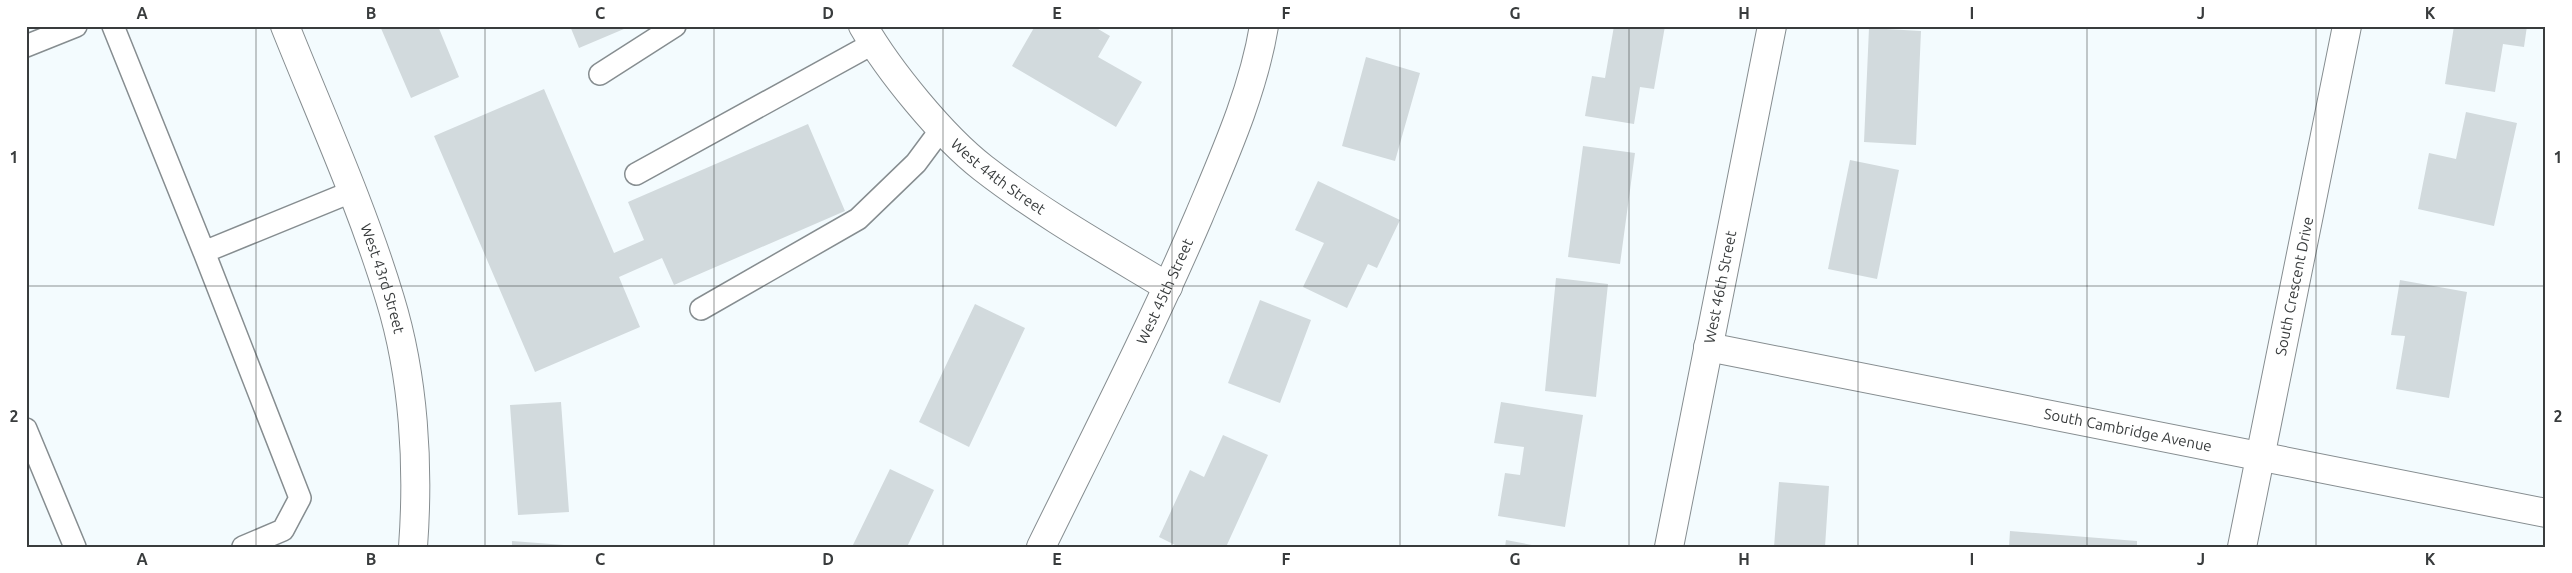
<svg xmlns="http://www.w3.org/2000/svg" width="2572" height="573" font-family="Ubuntu,sans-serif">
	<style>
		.building { fill: #d2dadd }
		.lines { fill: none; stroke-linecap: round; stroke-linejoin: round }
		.service-casing { stroke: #868d90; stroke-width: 24 }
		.minor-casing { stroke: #868d90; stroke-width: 30 }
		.service { stroke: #fff; stroke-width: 21 }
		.minor { stroke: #fff; stroke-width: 28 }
		.grid { fill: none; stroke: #393c3d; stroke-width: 1; stroke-opacity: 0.55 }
		.labels { text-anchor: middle; stroke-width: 4; stroke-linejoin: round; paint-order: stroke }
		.street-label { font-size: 15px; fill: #393c3d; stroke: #fff }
		.neatline { fill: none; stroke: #393c3d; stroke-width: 2 }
		.grid-label { font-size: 16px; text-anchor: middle; font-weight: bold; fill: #393c3d }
	</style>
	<rect width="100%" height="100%" fill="#f3fbfe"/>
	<!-- building -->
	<path class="building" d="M380,26H438L459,77L411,98Z
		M570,26H631L579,48Z
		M1035,26H1093L1110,36L1098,57L1142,82L1116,127L1012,66Z
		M1614,26H1665L1654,89L1640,87L1634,124L1585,116L1592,76L1605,78Z
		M2454,26H2527L2524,47L2503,44L2495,92L2445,84Z
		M1869,28L1921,31L1916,145L1864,142Z
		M1366,57L1420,73L1395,161L1342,146Z
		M544,89L614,253L644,240L628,202L808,124L845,211L674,285L662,258L619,277L640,327L535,372L434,136Z
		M2466,112L2517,123L2494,226L2418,209L2429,153L2456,159Z
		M1583,146L1635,153L1620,264L1568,257Z
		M1850,160L1899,170L1877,279L1828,269Z
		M1318,181L1400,220L1377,268L1368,264L1347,308L1303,287L1324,243L1295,230Z
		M1556,278L1608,284L1596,397L1545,391Z
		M2400,280L2467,292L2449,398L2396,389L2405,336L2391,335Z
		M1260,300L1311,320L1280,403L1228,383Z
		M975,304L1025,328L969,447L919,422Z
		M561,402L569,512L518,515L510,405Z
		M1501,402L1583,415L1565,527L1498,516L1505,473L1520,475L1524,447L1494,443Z
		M1223,435L1268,455L1226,547H1179L1159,537L1190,470L1204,477Z
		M890,469L934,490L907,547H852Z
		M1779,482L1829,486L1825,547H1774Z
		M2010,531L2137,541V547H2009Z
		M1506,540L1537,546V547H1505Z
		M512,541L564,545L563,547H512Z"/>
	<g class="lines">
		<defs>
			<path id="service" d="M113,26L204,252L351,192
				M26,46L76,26
				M600,74L675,26
				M636,174L874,43
				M204,252L300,498L283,530L243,547
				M701,309L858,219L916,163L942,128
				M26,429L75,547"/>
			<g id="minor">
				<path id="s1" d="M285,26C321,116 362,206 390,299C414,377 419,466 413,547"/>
				<path id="s2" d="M863,26C889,71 942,136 983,168C1041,213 1105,249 1168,287"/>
				<path id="s3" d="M1708,347L2546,513"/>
				<path id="s4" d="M1041,547C1095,437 1151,328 1199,216C1225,154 1253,92 1264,26"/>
				<path id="s5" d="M1669,547L1772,26"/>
				<path id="s6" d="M2242,547L2347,26"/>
			</g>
		</defs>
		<!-- service casing -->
		<use href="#service" class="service-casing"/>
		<!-- minor casing -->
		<use href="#minor" class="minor-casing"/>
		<!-- service -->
		<use href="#service" class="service"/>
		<!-- minor -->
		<use href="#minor" class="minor"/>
	</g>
	<!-- grid -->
	<path class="grid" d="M256,26V547M485,26V547M714,26V547M943,26V547M1172,26V547M1400,26V547M1629,26V547M1858,26V547M2087,26V547M2316,26V547M26,286H2546"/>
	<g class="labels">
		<!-- street labels -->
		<g class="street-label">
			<text dy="5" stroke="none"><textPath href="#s2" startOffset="204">West 44th Street</textPath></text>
			<text dy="5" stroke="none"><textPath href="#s1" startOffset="271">West 43rd Street</textPath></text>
			<text dy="5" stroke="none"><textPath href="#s5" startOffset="265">West 46th Street</textPath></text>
			<text dy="5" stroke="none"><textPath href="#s6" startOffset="266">South Crescent Drive</textPath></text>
			<text dy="5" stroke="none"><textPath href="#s4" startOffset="284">West 45th Street</textPath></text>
			<text dy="5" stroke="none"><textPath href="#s3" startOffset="428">South Cambridge Avenue</textPath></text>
		</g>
	</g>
	<!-- border -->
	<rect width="2572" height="573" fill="none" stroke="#ffffff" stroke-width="55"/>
	<rect x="28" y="28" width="2516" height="518" class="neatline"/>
	<g class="grid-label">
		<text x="142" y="19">A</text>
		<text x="371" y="19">B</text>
		<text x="600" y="19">C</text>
		<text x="828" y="19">D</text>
		<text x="1057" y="19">E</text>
		<text x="1286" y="19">F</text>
		<text x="1515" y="19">G</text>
		<text x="1744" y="19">H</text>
		<text x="1972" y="19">I</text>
		<text x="2201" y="19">J</text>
		<text x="2430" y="19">K</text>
		<text x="14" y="163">1</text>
		<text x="2558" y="163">1</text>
		<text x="14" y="422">2</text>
		<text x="2558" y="422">2</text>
		<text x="142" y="565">A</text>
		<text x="371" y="565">B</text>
		<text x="600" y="565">C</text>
		<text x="828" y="565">D</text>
		<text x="1057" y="565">E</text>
		<text x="1286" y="565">F</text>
		<text x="1515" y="565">G</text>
		<text x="1744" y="565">H</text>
		<text x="1972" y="565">I</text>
		<text x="2201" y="565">J</text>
		<text x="2430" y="565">K</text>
	</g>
</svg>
